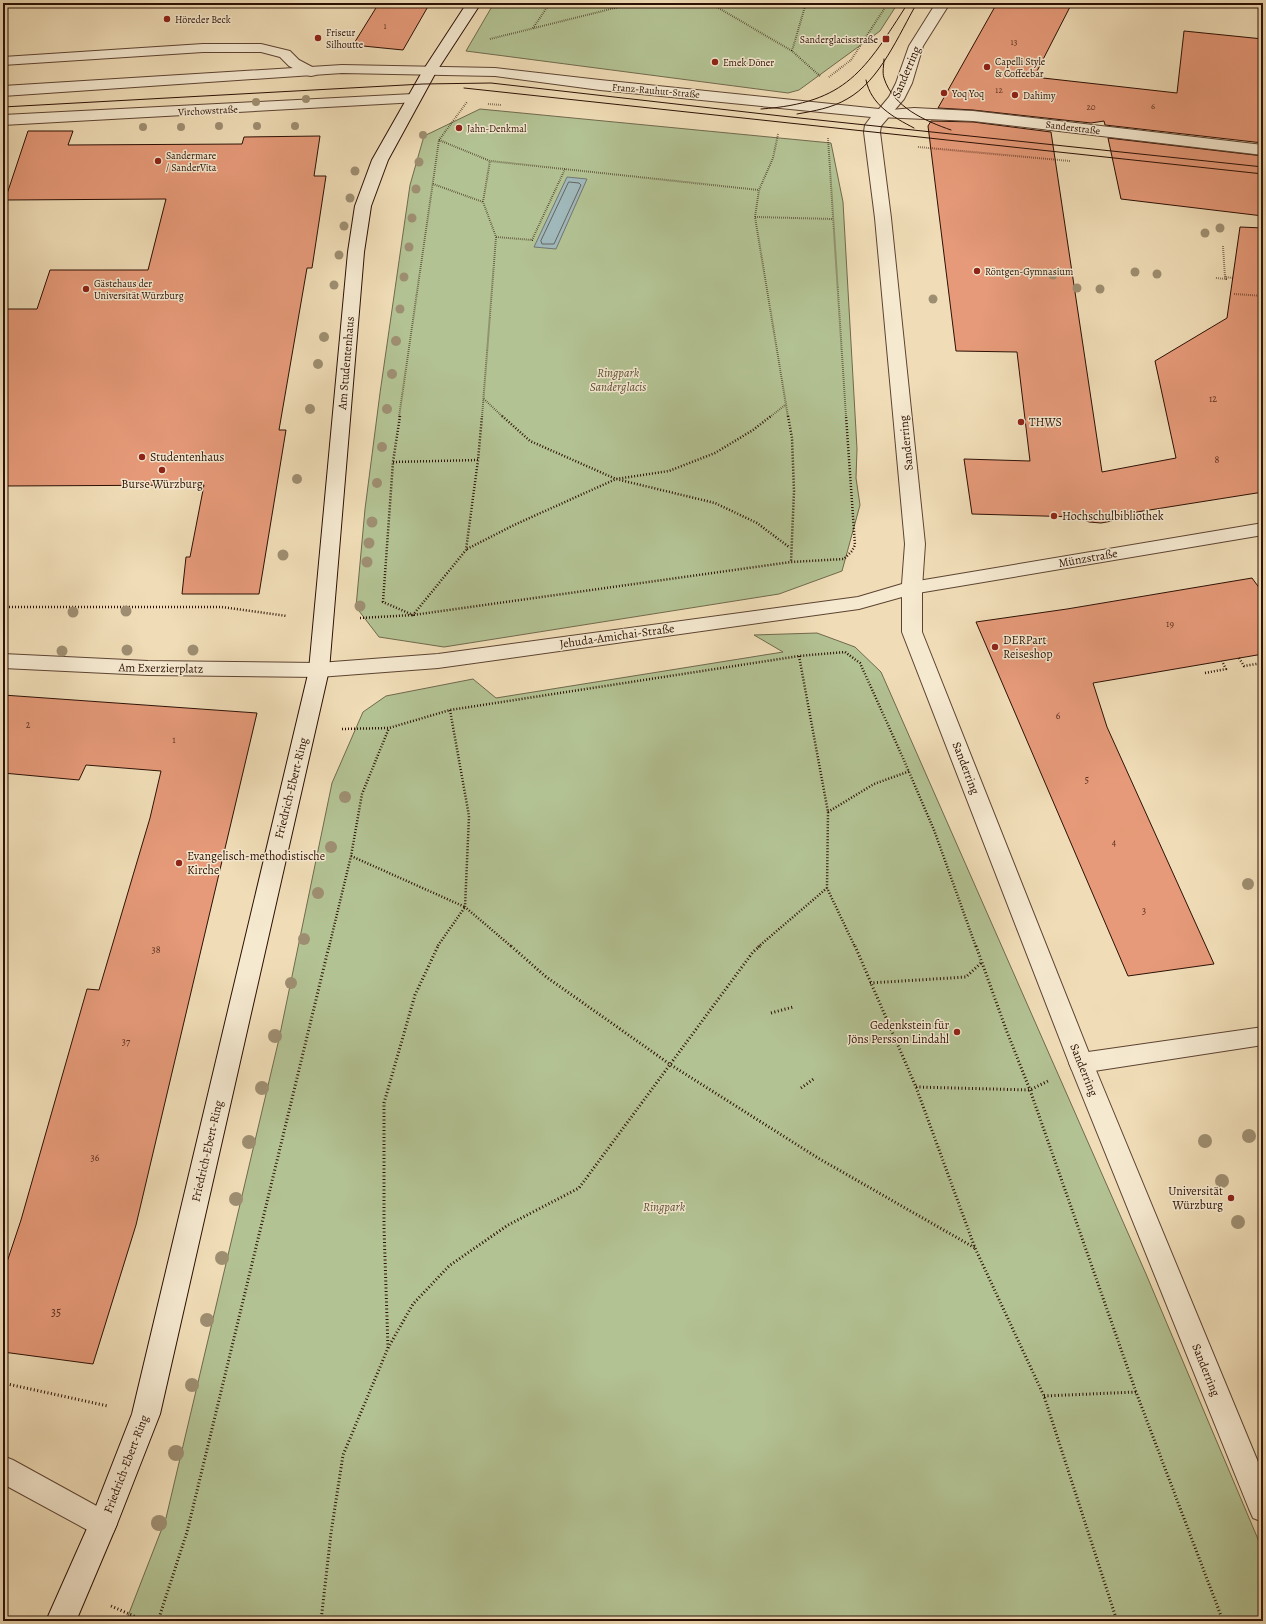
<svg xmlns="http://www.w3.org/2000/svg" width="1266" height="1624" font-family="Alegreya,serif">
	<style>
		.green { fill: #b3c293; stroke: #70694c }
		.water { fill: #a0b8ba; stroke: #727572 }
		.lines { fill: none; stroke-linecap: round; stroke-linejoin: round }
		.shore { stroke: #666460; stroke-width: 1 }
		.building { fill: #e69a79; stroke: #2c1005 }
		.service-casing { stroke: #5d4332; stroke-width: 2 }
		.minor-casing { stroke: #5d4332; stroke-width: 2 }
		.tertiary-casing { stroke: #5d4332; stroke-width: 2 }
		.secondary-casing { stroke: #2c1005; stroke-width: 2 }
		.path-far2 { stroke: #2c1005; stroke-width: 2; stroke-dasharray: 0.5 1.5; stroke-linecap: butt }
		.path-far1 { stroke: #2c1005; stroke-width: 2.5; stroke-dasharray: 1 2; stroke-linecap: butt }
		.path { stroke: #2c1005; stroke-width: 3; stroke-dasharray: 1 2.5; stroke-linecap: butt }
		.service { fill: #f5e9d0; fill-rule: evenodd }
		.minor { fill: #f5e9d0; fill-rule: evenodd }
		.tertiary { fill: #f5e9d0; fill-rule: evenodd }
		.secondary { fill: #f5e9d0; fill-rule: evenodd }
		.tram { stroke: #2c1005; stroke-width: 1 }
		.tree { fill: #9e8e71 }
		.poi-dot { fill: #8f2418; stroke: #f5e9d0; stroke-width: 1.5 }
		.labels { text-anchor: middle; stroke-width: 3; stroke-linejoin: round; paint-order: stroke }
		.far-number-label { font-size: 9px; fill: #5a3222 }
		.far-poi-label { font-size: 10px; fill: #2c1005; stroke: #f5e9d0; text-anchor: start }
		.far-street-label { font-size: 10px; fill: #2c1005; stroke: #f5e9d0 }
		.number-label { font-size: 10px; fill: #5a3222 }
		.street-label { font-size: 12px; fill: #2c1005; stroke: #f5e9d0 }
		.park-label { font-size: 12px; font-style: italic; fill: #5b4e37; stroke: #f5e9d0 }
		.poi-label { font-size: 12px; fill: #2c1005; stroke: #f5e9d0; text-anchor: start }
		.near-number-label { font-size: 12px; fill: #5a3222 }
	</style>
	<rect width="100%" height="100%" fill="#f0ddb7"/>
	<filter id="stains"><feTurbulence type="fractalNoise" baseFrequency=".005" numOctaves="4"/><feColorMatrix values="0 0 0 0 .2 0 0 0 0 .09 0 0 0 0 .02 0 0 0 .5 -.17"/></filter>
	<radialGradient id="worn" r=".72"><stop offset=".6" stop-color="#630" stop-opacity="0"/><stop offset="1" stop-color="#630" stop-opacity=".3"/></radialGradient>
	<!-- green -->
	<path class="green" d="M494,3H898L880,31L799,90L788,93L466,51Z
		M480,109L831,143L843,202L857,449L856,478L860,505L842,571L779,594L444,647L379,637L356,607L365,509L380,393L410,185L424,136Z
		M817,633L855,647L881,672L1146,1274L1263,1551V1621H126L166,1518L279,1039L332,783L363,712L386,696L473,679L496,698L783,652L754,635Z"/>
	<!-- water -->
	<path class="water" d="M567,177L587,179L556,249L534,247Z"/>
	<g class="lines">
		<!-- shore -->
		<path class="shore" d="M569,182L579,183L581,185L554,244H542L541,241Z"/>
	</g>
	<!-- building -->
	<path class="building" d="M379,3H430L403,50L353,45Z
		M997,3H1072L1034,77L1177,93L1184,31L1263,39V143L1105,125L1104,121L1091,123L973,110L938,108Z
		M931,121L973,122L1051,132L1102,472L1176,458L1155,361L1227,318L1240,227L1263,228V492L1118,515L1112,521L1101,523L1089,522L1078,517L972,514L964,459L1030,461L1017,352L956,351L928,126Z
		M28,131H73L68,145L242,144L244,137L320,136L314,176H326L312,268H307L279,430H286L259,594H182L186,557H190L204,485L3,486V309H37L50,270H148L166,199L5,200Z
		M1108,138L1263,156V216L1121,199Z
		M1252,578L1263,593V654L1093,683L1107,727L1214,964L1128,976L976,622L1067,609Z
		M3,695L257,713L136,1225L93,1364L3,1352V1274L21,1220L87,989L99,990L150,818L161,771L86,765L79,780L3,773Z"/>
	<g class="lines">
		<defs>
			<path id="service" d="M1263,1027V1045L1081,1073L1072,1070L1069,1063L1072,1056L1081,1053Z"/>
			<path id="minor" d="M203,44H261L290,51L299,60L316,69L318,72L316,75L311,76L306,75L289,66L280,57L261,52H203L3,65V57Z
				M413,94L418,96L421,99L418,102L3,125V115Z
				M914,108L973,111L1263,145V155L973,121L878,117L875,114L878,111Z
				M1263,523V535L912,594L905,592L902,588L905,584L912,582Z
				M3,1456L13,1460L113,1515L117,1524L113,1533L103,1537L93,1533L3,1484Z"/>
			<path id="tertiary" d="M936,3H950L923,46L912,83L904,99L881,126L880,132L891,218L925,544L922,588V632L1093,1063L1263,1474V1522L1253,1518L1249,1509L1069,1063L902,632V597L859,609L438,668L319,677L148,675L3,668V654L148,661L319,663L438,654L858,597L902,584L905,544L875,218L864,132L865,125L871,117L600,90L495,76L342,73L3,96V86L342,65L495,68L600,80L879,109L889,97L896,83L909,46Z"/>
			<path id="secondary" d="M467,3H481L436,72L388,160L371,206L364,252L329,670L160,1414L117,1524L76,1621H46L89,1524L132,1414L309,670L348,252L355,206L372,160L422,72Z"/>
		</defs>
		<!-- service casing -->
		<use href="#service" class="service-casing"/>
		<!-- minor casing -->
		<use href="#minor" class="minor-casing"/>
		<!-- tertiary casing -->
		<use href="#tertiary" class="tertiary-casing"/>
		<!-- secondary casing -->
		<use href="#secondary" class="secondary-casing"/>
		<!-- path-far2 -->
		<path class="path-far2" d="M710,3L792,51L821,77
			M533,28L550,3
			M490,39L635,3
			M792,51L806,3
			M829,77L851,60L888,3
			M488,104L501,105
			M778,134L773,158L759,190L755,217L788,417
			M828,138L846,417
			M439,140L490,161L759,190
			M918,147L1070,161
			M433,184L483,202
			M755,217L833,219
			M496,237L532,240L565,169
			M1223,246L1225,277L1233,278
			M1216,278L1226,279L1225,277
			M1234,294L1263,296
			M484,399L503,417
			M399,417L439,140L467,102
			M482,417L496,237L483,202L490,161
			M770,417L785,405"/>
		<!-- path-far1 -->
		<path class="path-far1" d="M400,416L393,462L383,602L413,615L466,550L478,460L482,416
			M502,416L530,441L616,479L715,503L757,523L789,547
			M788,416L792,438L794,491L791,562
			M393,462L478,460
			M467,549L514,525L616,479L669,471L715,453L753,430L771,416
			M3,607H222L287,616
			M360,618L413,615L791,562L844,559L852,551L855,545L846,416
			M799,656L828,812L827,888L855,947
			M1239,658L1244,666L1262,663
			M1205,673L1226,669L1222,661
			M450,710L469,816L465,907L512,947
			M342,729L389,728L450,710L799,656L845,652L860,663L903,758L934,830L976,947
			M828,812L874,784L910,771
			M351,856L465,907L437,947
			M329,947L351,856L362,794L389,728
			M758,947L827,888"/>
		<!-- path -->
		<path class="path" d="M511,946L545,976L671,1065L818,1158L975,1248
			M855,946L916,1087L975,1248L1044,1396L1117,1621
			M976,946L1007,1032L1030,1090L1136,1392L1223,1621
			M870,983L966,977L982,962
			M771,1013L793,1007
			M916,1087L1030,1090L1048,1081
			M801,1088L815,1078
			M388,1348L384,1228V1103L415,995L438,946
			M3,1383L108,1406
			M1044,1396L1136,1392
			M111,1606L145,1621
			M158,1621L187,1532L329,946
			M321,1621L331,1533L343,1455L388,1348L413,1304L449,1266L508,1225L579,1188L753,952L760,946"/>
		<!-- service -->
		<use href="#service" class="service"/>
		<!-- minor -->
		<use href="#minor" class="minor"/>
		<!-- tertiary -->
		<use href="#tertiary" class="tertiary"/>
		<!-- secondary -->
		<use href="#secondary" class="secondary"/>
		<!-- tram -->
		<path class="tram" d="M884,59C884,65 882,72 884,78C893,107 925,121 951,130
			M866,80C871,105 893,117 914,128
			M464,88L1263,174
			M3,107L423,84L491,83L790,117L1263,167
			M761,109C847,103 865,70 908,3
			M797,114C814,111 832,108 847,99C880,81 899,34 917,3"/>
	</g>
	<!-- trees -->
	<g class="tree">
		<circle cx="306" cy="99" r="4"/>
		<circle cx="256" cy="102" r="4"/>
		<circle cx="219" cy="126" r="4"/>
		<circle cx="257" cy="126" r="4"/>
		<circle cx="295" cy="126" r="4"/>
		<circle cx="143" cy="127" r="4"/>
		<circle cx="181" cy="127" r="4"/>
		<circle cx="423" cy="135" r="4"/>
		<circle cx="419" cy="162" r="4.5"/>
		<circle cx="355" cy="171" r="4.5"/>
		<circle cx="416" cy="189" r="4.5"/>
		<circle cx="350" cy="198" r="4.5"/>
		<circle cx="412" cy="218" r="4.5"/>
		<circle cx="344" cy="226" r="4.5"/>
		<circle cx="1220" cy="228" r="4.5"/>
		<circle cx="1205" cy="233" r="4.5"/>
		<circle cx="409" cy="247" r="4.5"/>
		<circle cx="339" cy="255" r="4.5"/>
		<circle cx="1135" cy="272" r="4.5"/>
		<circle cx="1157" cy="274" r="4.5"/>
		<circle cx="1053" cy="275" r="4.5"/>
		<circle cx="404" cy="277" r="4.5"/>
		<circle cx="334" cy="285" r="4.5"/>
		<circle cx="1077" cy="288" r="4.5"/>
		<circle cx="1100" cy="289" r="4.5"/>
		<circle cx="933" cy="299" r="4.5"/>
		<circle cx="400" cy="309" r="4.5"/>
		<circle cx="324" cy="337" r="5"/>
		<circle cx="396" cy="341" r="5"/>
		<circle cx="318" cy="364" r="5"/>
		<circle cx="392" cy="374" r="5"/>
		<circle cx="310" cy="409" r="5"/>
		<circle cx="387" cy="409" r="5"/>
		<circle cx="382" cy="447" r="5"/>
		<circle cx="297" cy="479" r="5"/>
		<circle cx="377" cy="483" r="5"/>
		<circle cx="372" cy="522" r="5.5"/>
		<circle cx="369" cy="543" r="5.5"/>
		<circle cx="283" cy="555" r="5.5"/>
		<circle cx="367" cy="562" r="5.5"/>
		<circle cx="360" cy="606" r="5.5"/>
		<circle cx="126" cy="611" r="5.5"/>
		<circle cx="73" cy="612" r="5.5"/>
		<circle cx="127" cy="650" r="5.5"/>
		<circle cx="193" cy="650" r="5.5"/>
		<circle cx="62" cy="651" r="5.5"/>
		<circle cx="345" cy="797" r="6"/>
		<circle cx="331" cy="847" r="6"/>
		<circle cx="1248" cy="884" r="6"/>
		<circle cx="318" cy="893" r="6"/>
		<circle cx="304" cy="939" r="6"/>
		<circle cx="291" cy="983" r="6"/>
		<circle cx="275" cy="1036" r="7"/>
		<circle cx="262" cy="1088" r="7"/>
		<circle cx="1249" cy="1136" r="7"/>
		<circle cx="1205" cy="1141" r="7"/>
		<circle cx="249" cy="1142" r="7"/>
		<circle cx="1222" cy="1181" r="7"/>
		<circle cx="236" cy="1199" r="7"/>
		<circle cx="1238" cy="1222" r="7"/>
		<circle cx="222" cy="1258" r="7"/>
		<circle cx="207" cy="1320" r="7"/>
		<circle cx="192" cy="1385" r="7"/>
		<circle cx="176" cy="1453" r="8"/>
		<circle cx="159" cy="1523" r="8"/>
	</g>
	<!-- markers -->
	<g class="poi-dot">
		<circle cx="167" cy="19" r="4"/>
		<circle cx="318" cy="38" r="4"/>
		<rect x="882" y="35" width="8" height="8" rx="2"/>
		<circle cx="715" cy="62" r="4"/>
		<circle cx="987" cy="67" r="4"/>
		<circle cx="944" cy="93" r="4"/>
		<circle cx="1015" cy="95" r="4"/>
		<circle cx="459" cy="128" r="4"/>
		<circle cx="158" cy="161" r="4"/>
		<circle cx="977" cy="271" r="4"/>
		<circle cx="86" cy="289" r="4"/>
		<circle cx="1021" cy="422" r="4"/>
		<circle cx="142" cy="457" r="4"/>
		<circle cx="162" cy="470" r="4"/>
		<circle cx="1054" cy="516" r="4"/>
		<circle cx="995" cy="647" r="4"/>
		<circle cx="179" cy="863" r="4"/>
		<circle cx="957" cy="1032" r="4"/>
		<circle cx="1231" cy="1198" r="4"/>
	</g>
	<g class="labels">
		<!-- far-number labels -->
		<g class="far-number-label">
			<text x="385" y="29">1</text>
			<text x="1014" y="45">13</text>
			<text x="999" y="93">12</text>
			<text x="1153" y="109">6</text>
			<text x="1091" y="110">20</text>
		</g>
		<!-- far-poi labels -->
		<g class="far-poi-label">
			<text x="175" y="23">Höreder Beck</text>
			<text x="326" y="36">Friseur<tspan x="326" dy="12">Silhoutte</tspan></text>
			<text x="878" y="43" text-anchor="end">Sanderglacisstraße</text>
			<text x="995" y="65">Capelli Style<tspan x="995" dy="12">&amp; Coffeebar</tspan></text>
			<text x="723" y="66">Emek Döner</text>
			<text x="952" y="97">Yoq Yoq</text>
			<text x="1023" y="99">Dahimy</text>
			<text x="467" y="132">Jahn-Denkmal</text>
			<text x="166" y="159">Sandermare<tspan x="166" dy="12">/ SanderVita</tspan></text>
			<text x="985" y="275">Röntgen-Gymnasium</text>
			<text x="94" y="287">Gästehaus der<tspan x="94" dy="12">Universität Würzburg</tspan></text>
		</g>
		<!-- far-street labels -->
		<g class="far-street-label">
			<text transform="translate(656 90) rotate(5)" y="4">Franz-Rauhut-Straße</text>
			<text transform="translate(208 110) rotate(-3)" y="4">Virchowstraße</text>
			<text transform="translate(1073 127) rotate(7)" y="4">Sanderstraße</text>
		</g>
		<!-- number labels -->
		<g class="number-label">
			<text x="1213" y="402">12</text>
			<text x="1217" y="463">8</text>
			<text x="1170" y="627">19</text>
			<text x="1058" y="719">6</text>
			<text x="28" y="728">2</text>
			<text x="174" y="743">1</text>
			<text x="1087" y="783">5</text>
			<text x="1114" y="846">4</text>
			<text x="1144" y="914">3</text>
			<text x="156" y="953">38</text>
			<text x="126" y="1045">37</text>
			<text x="95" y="1161">36</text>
		</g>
		<!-- street labels -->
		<g class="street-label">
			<text transform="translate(906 72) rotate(-67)" y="4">Sanderring</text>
			<text transform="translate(346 363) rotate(-85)" y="4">Am Studentenhaus</text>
			<text transform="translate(906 443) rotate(-96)" y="4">Sanderring</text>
			<text transform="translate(1088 558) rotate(-10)" y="4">Münzstraße</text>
			<text transform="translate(617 636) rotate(-8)" y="4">Jehuda-Amichai-Straße</text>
			<text transform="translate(161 668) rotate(1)" y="4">Am Exerzierplatz</text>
			<text transform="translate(966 768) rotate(69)" y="4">Sanderring</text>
			<text transform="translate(291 788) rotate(-76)" y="4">Friedrich-Ebert-Ring</text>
			<text transform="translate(1084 1070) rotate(68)" y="4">Sanderring</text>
			<text transform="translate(207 1151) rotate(-77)" y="4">Friedrich-Ebert-Ring</text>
			<text transform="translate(1206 1370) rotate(68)" y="4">Sanderring</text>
			<text transform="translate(126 1464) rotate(-69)" y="4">Friedrich-Ebert-Ring</text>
		</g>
		<!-- park labels -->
		<g class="park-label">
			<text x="618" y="377">Ringpark<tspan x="618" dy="14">Sanderglacis</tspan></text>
			<text x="664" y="1211">Ringpark</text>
		</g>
		<!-- poi labels -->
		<g class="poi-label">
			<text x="1029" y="426">THWS</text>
			<text x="150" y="461">Studentenhaus</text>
			<text x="162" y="488" text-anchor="middle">Burse Würzburg</text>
			<text x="1062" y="520">Hochschulbibliothek</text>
			<text x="1003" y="644">DERPart<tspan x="1003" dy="14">Reiseshop</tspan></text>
			<text x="187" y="860">Evangelisch-methodistische<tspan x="187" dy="14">Kirche</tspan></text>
			<text x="949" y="1029" text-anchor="end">Gedenkstein für<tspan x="949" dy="14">Jöns Persson Lindahl</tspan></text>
			<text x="1223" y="1195" text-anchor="end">Universität<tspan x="1223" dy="14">Würzburg</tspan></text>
		</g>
		<!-- near-number labels -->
		<g class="near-number-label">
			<text x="56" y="1316">35</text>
		</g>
	</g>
	<!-- margin -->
	<rect width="1266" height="1624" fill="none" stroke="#f0ddb7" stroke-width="16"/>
	<rect x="4" y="4" width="1258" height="1616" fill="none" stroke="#2c1005" stroke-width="2"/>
	<rect x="8" y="8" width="1250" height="1608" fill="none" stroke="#2c1005"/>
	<rect width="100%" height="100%" filter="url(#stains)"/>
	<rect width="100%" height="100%" fill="url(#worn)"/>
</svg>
